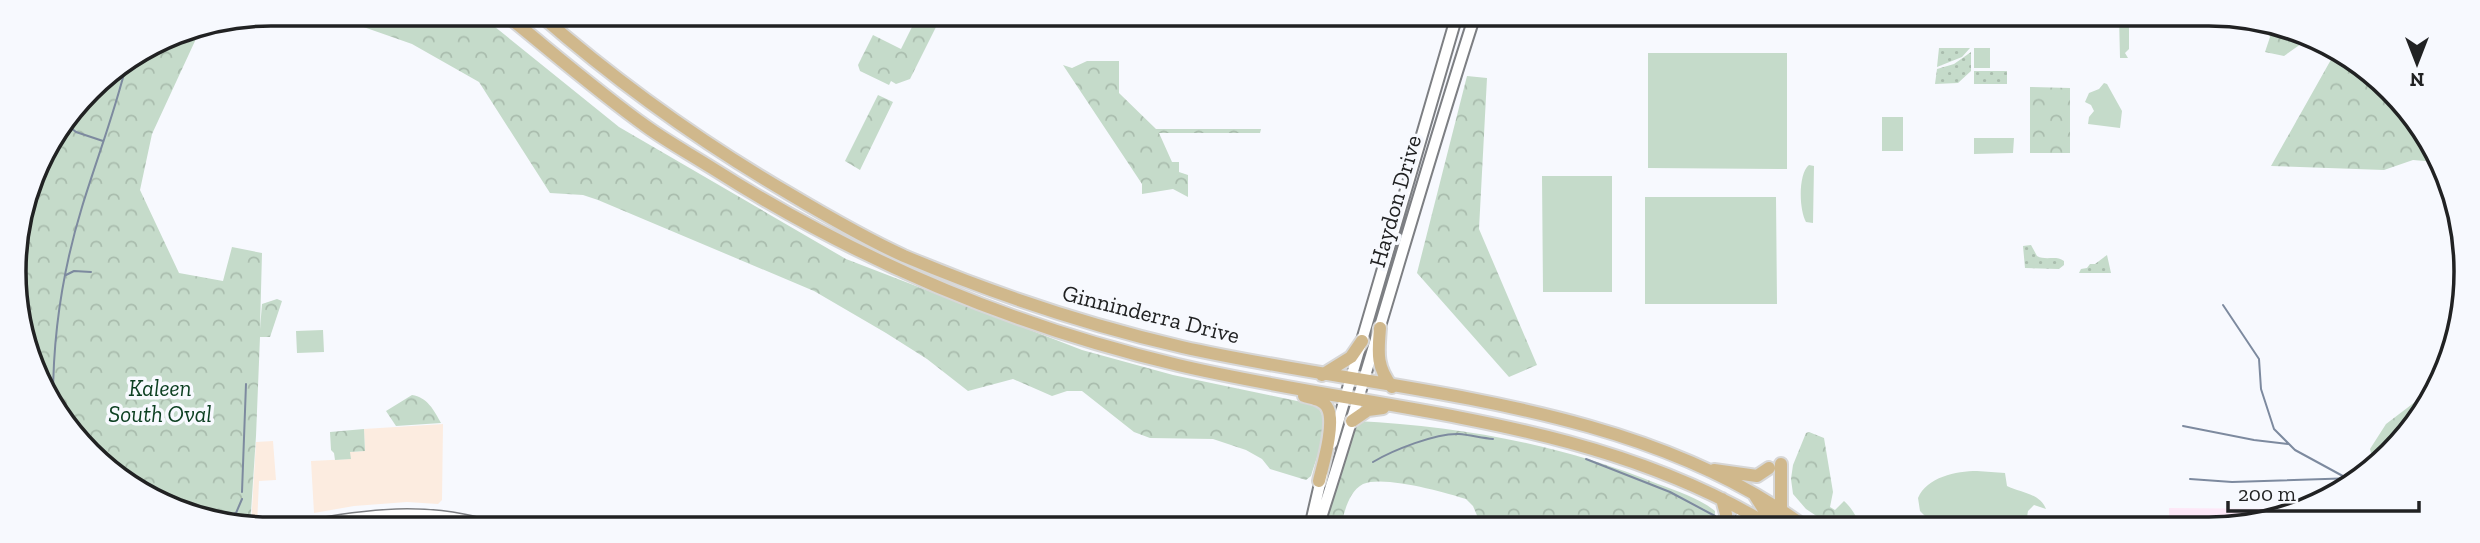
<svg xmlns="http://www.w3.org/2000/svg" width="2480" height="543" font-family="'Zilla Slab',serif">
	<style>
		.commercial { fill: #fcece0 }
		.medical { fill: #fde8f7 }
		.grass { fill: #c5dbca }
		.forest { fill: url(#forest-crowns) }
		.garden { fill: url(#garden-dots) }
		.lines { fill: none; stroke-linecap: round; stroke-linejoin: round }
		.stream { stroke: #7d8a9f; stroke-width: 2 }
		.tertiary-casing { stroke: #7d7f83; stroke-width: 12 }
		.secondary-casing { stroke: #7d7f83; stroke-width: 14 }
		.primary-casing { stroke: #d7d7d7; stroke-width: 16 }
		.tertiary { stroke: #fff; stroke-width: 9 }
		.secondary { stroke: #fff; stroke-width: 10 }
		.primary { stroke: #d0b88c; stroke-width: 12 }
		.labels { text-anchor: middle; stroke-width: 7; stroke-linejoin: round; paint-order: stroke }
		.street-label { font-size: 23px; fill: #212223; stroke: #f7f9fe }
		.park-label { font-size: 23px; font-style: italic; fill: #0d4022; stroke: #f7f9fe }
		.rim { fill: none; stroke: #212223; stroke-width: 3.5 }
	</style>
	<defs>
		<pattern id="forest-crowns" width="20" height="18" patternUnits="userSpaceOnUse" patternTransform="scale(1.75)"><rect width="20" height="18" fill="#c5dbca"/><path d="M2 6a3 3 0 1 1 6 0M12 15a3 3 0 1 1 6 0" fill="none" stroke="#a9bcad"/></pattern>
		<pattern id="garden-dots" width="8" height="8" patternUnits="userSpaceOnUse" patternTransform="scale(1.75)"><rect width="8" height="8" fill="#c5dbca"/><path d="M2 2h.1M6 6h.1" fill="none" stroke="#a9bcad" stroke-width="1.8" stroke-linecap="round"/></pattern>
	</defs>
	<rect width="100%" height="100%" fill="#f7f9fe"/>
	<!-- commercial -->
	<path class="commercial" d="M443,424L442,500L438,504L407,502L354,506L314,513L311,461L350,459V452L365,451L364,429Z
		M273,441L276,480L259,481L257,525L251,526L256,442Z"/>
	<!-- medical -->
	<path class="medical" d="M2169,508L2302,509L2242,527H2169Z"/>
	<!-- grass -->
	<path class="grass" d="M2119,16H2129V49L2125,53L2128,58H2120Z
		M1974,48H1990V68H1974Z
		M1648,53H1787V169L1648,168Z
		M2104,83L2107,84L2122,111L2120,128L2088,124L2089,117L2094,111L2091,105L2085,102L2089,93L2099,89Z
		M1882,117H1903V151H1882Z
		M1974,138H2014L2013,153L1974,154Z
		M1809,165L1814,166L1813,223L1806,222C1799,210 1798,174 1809,165Z
		M1542,176H1612V292H1543Z
		M1645,197H1776L1777,304H1645Z
		M323,330L324,352L297,353L296,331Z
		M1977,471L2005,473L2007,486C2021,493 2040,493 2046,509L2034,505L2028,511L2027,517L2044,523L2043,527H1919L1926,517L1920,511L1918,498C1927,477 1956,471 1977,471Z"/>
	<!-- forest -->
	<path class="forest" d="M319,14H479L619,127L846,259L1082,350L1173,375L1316,405C1333,423 1317,455 1311,476L1306,480L1270,469L1262,459L1246,450L1213,439L1150,438L1134,432L1082,391H1067L1052,396L1013,379L968,391L927,359L886,333L814,291L598,200L583,195L550,193L479,82L412,44L335,17Z
		M918,15H942L910,79L896,84L891,81L889,85L860,71L858,65L873,35L901,49Z
		M2266,24L2308,39L2284,56L2265,52L2270,37Z
		M201,28L152,134L140,190L179,273L223,281L232,247L262,253L260,329L262,304L277,299L282,301L270,337H260L256,436L250,527H237L142,494L67,429L23,339L15,254L41,157L101,78L173,33Z
		M2337,49L2413,115L2436,162L2413,160L2384,170L2271,166Z
		M1087,61H1119V93L1156,129H1261L1260,133H1159L1172,162H1179V172L1188,175V197L1173,189L1142,194V184L1063,65L1072,68Z
		M1467,76L1487,78L1479,229L1537,365L1509,377L1417,273Z
		M2030,87L2070,88V153H2030Z
		M878,95L893,102L860,170L845,161Z
		M2440,383L2390,454L2374,466L2370,449L2386,424Z
		M412,395C427,397 434,410 441,423L396,426L386,411Z
		M1357,421C1461,426 1562,445 1658,484C1677,491 1699,498 1715,511V527H1482L1473,506L1466,499C1444,492 1383,475 1363,484C1348,492 1345,512 1340,527H1322Z
		M364,429L365,451L350,452L351,459L335,460L334,453L331,450L330,432Z
		M1809,432L1824,438L1833,492L1830,507L1835,510L1844,501C1852,508 1855,515 1860,524L1866,527H1833L1806,509L1793,494L1791,479L1793,465L1806,433Z"/>
	<!-- garden -->
	<path class="garden" d="M1939,48H1970L1962,57L1937,67Z
		M1971,52V71L1958,83L1935,84L1937,69L1954,64Z
		M1974,71H2007V84H1974Z
		M2031,245L2037,256C2046,261 2056,255 2064,261V265L2059,269L2025,268L2023,246Z
		M2107,255L2111,273H2079L2081,269L2087,268L2090,264H2095Z"/>
	<g class="lines">
		<!-- stream -->
		<path class="stream" d="M66,124L76,132L103,141
			M66,275L74,271L91,272
			M2223,305L2259,359L2261,389L2274,429L2295,450L2352,481
			M53,399C53,334 63,269 82,207C97,158 115,112 127,62
			M2183,426L2254,440L2288,444
			M1586,459L1670,492L1715,516
			M1373,462C1393,450 1436,433 1459,434C1470,435 1482,438 1493,439
			M2190,479L2232,482L2356,478
			M242,492L246,384
			M214,519L236,513L242,499"/>
		<defs>
			<path id="tertiary" d="M299,527C365,514 428,506 494,527
				M1735,527L1745,510"/>
			<path id="secondary" d="M1332,443L1457,15
				M1310,527L1322,475
				M1318,527C1373,357 1420,185 1475,15"/>
			<path id="primary" d="M505,14C552,52 598,92 647,127C668,142 690,154 712,168C855,259 1012,326 1178,365C1378,412 1592,416 1772,527
				M539,14C617,82 699,141 788,193C825,215 864,238 904,256C994,294 1087,325 1182,347C1386,393 1632,398 1805,527
				M1380,328C1378,353 1376,366 1392,387
				M1322,375L1351,357L1362,341
				M1304,396C1313,398 1324,400 1328,409C1335,425 1323,464 1319,481
				M1352,421L1368,410L1383,408
				M1781,464V510
				M1714,470L1757,476L1769,468
				M1754,494L1766,513L1786,527
				M1722,499L1726,514L1725,527"/>
		</defs>
		<!-- tertiary casing -->
		<use href="#tertiary" class="tertiary-casing"/>
		<!-- secondary casing -->
		<use href="#secondary" class="secondary-casing"/>
		<!-- primary casing -->
		<use href="#primary" class="primary-casing"/>
		<!-- tertiary -->
		<use href="#tertiary" class="tertiary"/>
		<!-- secondary -->
		<use href="#secondary" class="secondary"/>
		<!-- primary -->
		<use href="#primary" class="primary"/>
	</g>
	<g class="labels">
		<!-- street labels -->
		<g class="street-label">
			<text transform="translate(1395 201) rotate(-74)" y="8">Haydon Drive</text>
			<text transform="translate(1151 314) rotate(14)" y="8">Ginninderra Drive</text>
		</g>
		<!-- park labels -->
		<g class="park-label">
			<text x="160" y="396">Kaleen<tspan x="160" dy="26">South Oval</tspan></text>
		</g>
	</g>
	<!-- crop -->
	<path d="M0 0H2480V543H0ZM271 26H2209A245 245 0 0 1 2454 271V272A245 245 0 0 1 2209 517H271A245 245 0 0 1 26 272V271A245 245 0 0 1 271 26Z" fill="#f7f9fe" fill-rule="evenodd"/>
	<path class="rim" d="M271 26H2209A245 245 0 0 1 2454 271V272A245 245 0 0 1 2209 517H271A245 245 0 0 1 26 272V271A245 245 0 0 1 271 26Z"/>
	<!-- north arrow -->
	<g transform="translate(2417 63) rotate(180)" stroke="#f7f9fe" stroke-width="5" paint-order="stroke">
	<path d="M0-5L12 26L0 18L-12 26Z" fill="#212223"/>
	<text y="-10" font-size="19" font-weight="bold" text-anchor="middle" fill="#212223">N</text>
	</g>
	<!-- scale -->
	<path d="M2228 501v10h191v-10" fill="none" stroke="#212223" stroke-width="3.5"/>
	<text x="2238" y="501" font-size="21" fill="#212223" stroke="#f7f9fe" stroke-width="5" paint-order="stroke">200 m</text>
</svg>
